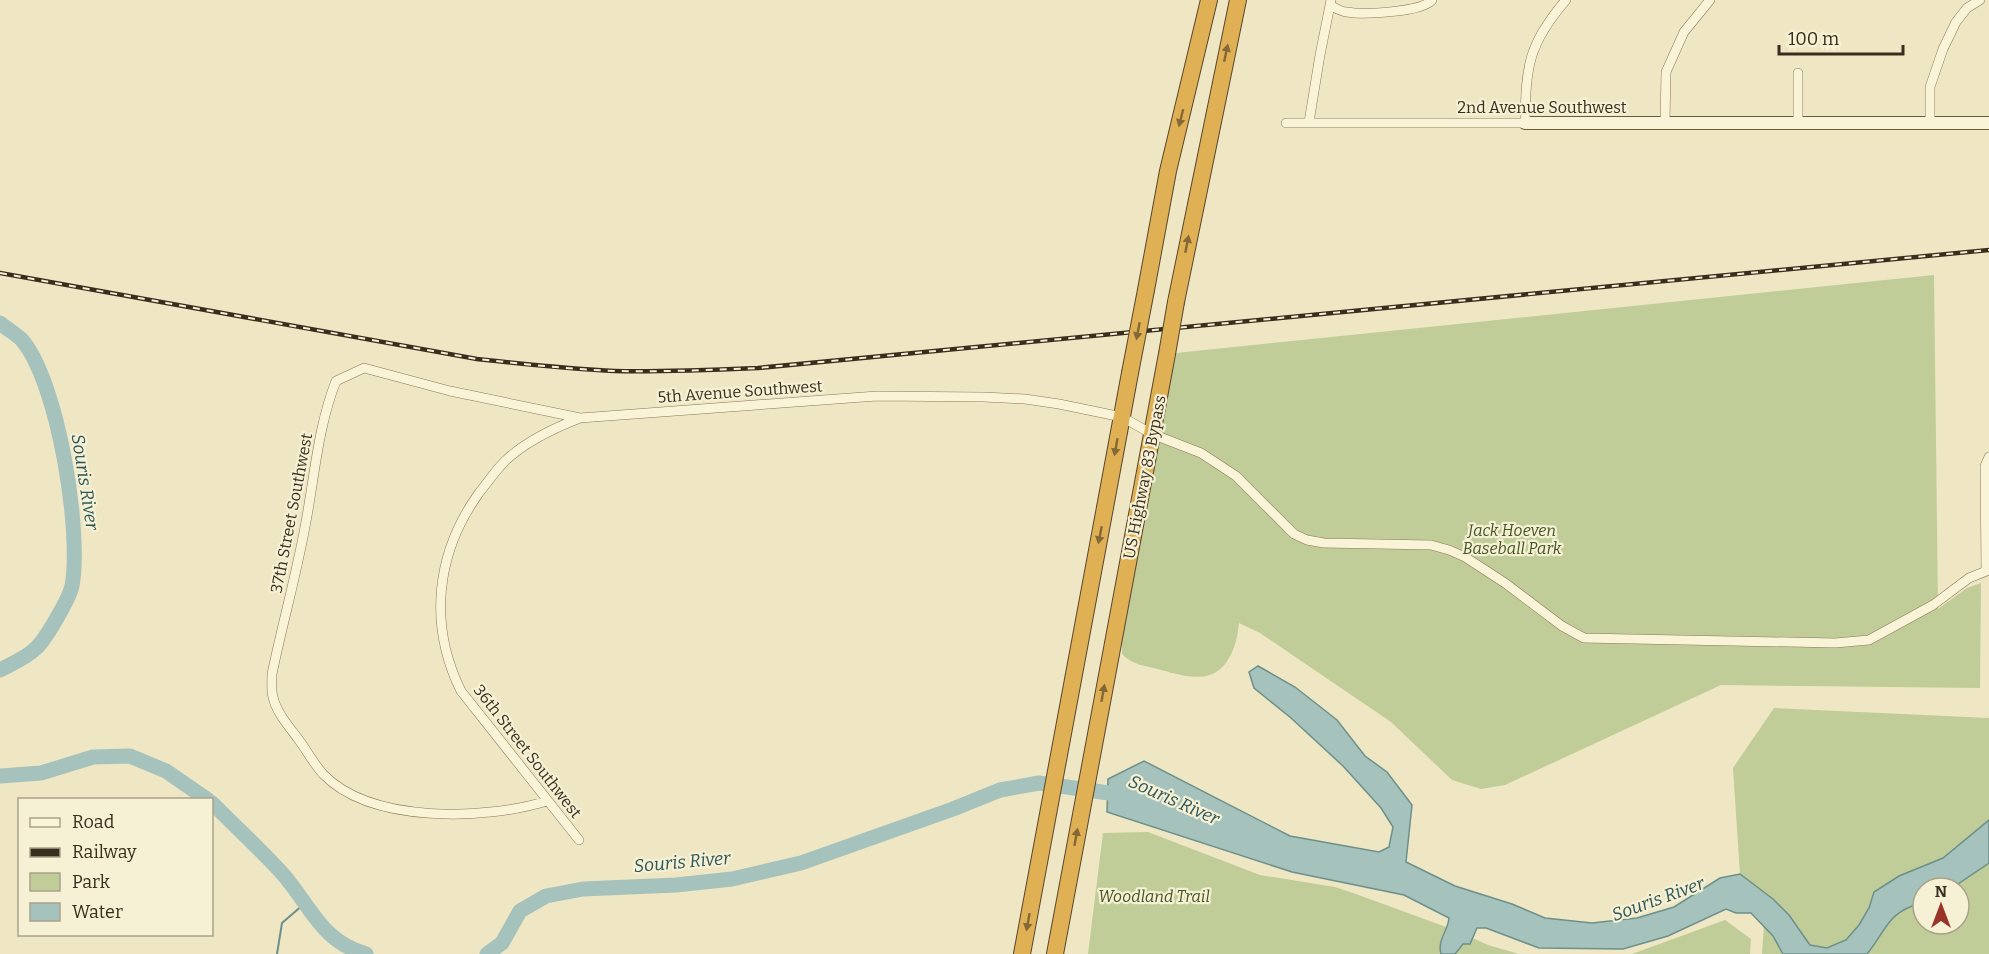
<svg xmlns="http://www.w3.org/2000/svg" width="1989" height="954" font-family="Bitter,serif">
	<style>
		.green { fill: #c1cd98; fill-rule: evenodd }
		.water { fill: #a6c2bc; stroke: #6c908b; stroke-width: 1.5 }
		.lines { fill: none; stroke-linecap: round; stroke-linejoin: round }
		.stream { stroke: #6c908b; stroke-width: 2 }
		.river { stroke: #a6c2bc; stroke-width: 15 }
		.street-casing { stroke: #8a785a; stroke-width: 10 }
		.secondary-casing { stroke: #6b593d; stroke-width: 14 }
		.highway-casing { stroke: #57462e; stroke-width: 18 }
		.street { stroke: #f9f3d7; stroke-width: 9 }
		.secondary { stroke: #f9f3d7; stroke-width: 12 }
		.highway { stroke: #dfb054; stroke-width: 16 }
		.rail-casing { stroke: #392e1e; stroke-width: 4.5 }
		.rail { stroke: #f6f0d4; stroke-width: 2; stroke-dasharray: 7; stroke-linecap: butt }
		.highway-bridge-casing { stroke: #57462e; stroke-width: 18; stroke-linecap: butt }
		.highway-bridge { stroke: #dfb054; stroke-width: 16 }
		.oneway { fill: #846836 }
		.labels { text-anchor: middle; stroke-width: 4.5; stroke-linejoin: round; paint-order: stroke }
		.street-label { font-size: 16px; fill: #392e1e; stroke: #f6f0d4 }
		.park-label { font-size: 16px; font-style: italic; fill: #445625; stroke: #f6f0d4 }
		.water-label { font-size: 18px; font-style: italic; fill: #2d5759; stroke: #f6f0d4 }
	</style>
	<rect width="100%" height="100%" fill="#efe6c4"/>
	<!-- green -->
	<path class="green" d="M1934,275L1938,609L1967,588L1981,583L1980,688L1721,685L1505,785L1481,789L1452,780L1391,722L1260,633L1239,623C1238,628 1238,635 1236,641C1223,685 1197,680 1161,670C1146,666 1132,665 1122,654V642L1154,448L1176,353Z
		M1774,708L1989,718V954H1762L1764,924L1740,874L1733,768ZM1923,888H1959V924H1923Z
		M1148,832L1260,875L1335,887L1356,894L1457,931L1488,945L1519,954H1088L1103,833Z
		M1725,920L1751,939L1750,954H1632Z"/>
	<!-- water -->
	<path class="water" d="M1258,666L1295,687L1337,720L1365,756L1387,772L1412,805L1406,862L1455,886L1512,904L1545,918L1592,923L1637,918L1674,907L1720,878L1740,874L1773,899L1789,915L1810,945L1827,948L1846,940L1859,925L1869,908L1874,892L1899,876L1943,858L1989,820V863L1952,888H1923V902C1885,914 1889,927 1867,954H1783L1773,936L1751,913H1736L1726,909L1668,936L1623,949L1539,948L1486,928H1477L1470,944H1463L1455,954H1441C1437,940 1448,931 1449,918L1404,895L1292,872L1107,812L1108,779L1144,761L1290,836L1379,852L1389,847L1393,827L1381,808L1343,766L1291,718L1254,688L1249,672Z"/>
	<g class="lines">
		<!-- stream -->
		<path class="stream" d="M277,954L282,923L304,904"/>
		<!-- river -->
		<path class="river" d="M0,323C7,329 16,334 22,340C58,382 82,532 72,586C69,599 45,641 35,649C26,658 11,664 0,670
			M0,776L41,773L93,757L130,756L166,771L208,800
			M212,803C235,826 259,848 281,872C310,904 320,941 366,954
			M487,954L502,943L520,911L546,896L583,889L676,885L732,879L801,863L953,809L1000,790L1039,783L1109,793L1126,799"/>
		<defs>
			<path id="street" d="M1330,5C1335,8 1342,12 1347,12C1363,15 1422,12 1432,0
				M1309,122L1320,55L1331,0
				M1286,123H1525C1526,66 1528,44 1566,0
				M1665,123L1666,72L1684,32L1710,0
				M1930,123V87L1943,49L1956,22L1967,8L1980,0
				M1798,124V73
				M1986,570L1985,466L1989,457
				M547,801C486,820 371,824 323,774C314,764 307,751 299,740C290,728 276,712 273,697C271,690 272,681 272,674C283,621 298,569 307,516C315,471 319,424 336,381L364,368L450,391L580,418L877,396L984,397L1025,399L1059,404L1122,417L1152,434L1201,453L1236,476L1294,534L1307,540L1324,543L1431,545L1449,550L1465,557L1505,583L1562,626L1584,638L1835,643L1869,640L1933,605L1969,578L1989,570
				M579,840L461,691C428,624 436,553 479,493C487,483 496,470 505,461C526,441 554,428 580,418"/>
			<path id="secondary" d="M1525,123H1989"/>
			<path id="highway" d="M1146,290L1168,171L1209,0
				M1176,302L1238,0
				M1022,954L1130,373
				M1055,954L1167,354"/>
		</defs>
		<!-- street casing -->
		<use href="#street" class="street-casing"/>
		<!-- secondary casing -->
		<use href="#secondary" class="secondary-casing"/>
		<!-- highway casing -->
		<use href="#highway" class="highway-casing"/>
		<!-- street -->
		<use href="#street" class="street"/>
		<!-- secondary -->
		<use href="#secondary" class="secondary"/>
		<!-- highway -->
		<use href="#highway" class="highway"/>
		<defs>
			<path id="rail" d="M0,273L477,359C523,364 568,369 615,371C662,372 710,370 758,368L1989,250"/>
		</defs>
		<!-- rail casing -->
		<use href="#rail" class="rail-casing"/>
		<!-- rail -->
		<use href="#rail" class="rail"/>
		<defs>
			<path id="highway-bridge" d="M1167,354L1176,302
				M1130,373L1146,290"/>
		</defs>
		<!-- highway-bridge casing -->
		<use href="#highway-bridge" class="highway-bridge-casing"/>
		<!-- highway-bridge -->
		<use href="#highway-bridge" class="highway-bridge"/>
	</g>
	<!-- one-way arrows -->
	<defs><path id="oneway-solid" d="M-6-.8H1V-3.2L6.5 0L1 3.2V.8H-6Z" transform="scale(1.5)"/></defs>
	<g class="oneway">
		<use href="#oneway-solid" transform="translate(1226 53) rotate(-78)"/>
		<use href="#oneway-solid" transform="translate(1181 118) rotate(104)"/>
		<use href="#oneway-solid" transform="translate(1187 244) rotate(-79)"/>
		<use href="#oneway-solid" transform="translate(1138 331) rotate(101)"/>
		<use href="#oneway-solid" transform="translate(1116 447) rotate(100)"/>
		<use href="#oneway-solid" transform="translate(1100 535) rotate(101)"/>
		<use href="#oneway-solid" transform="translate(1103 693) rotate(-80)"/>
		<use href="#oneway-solid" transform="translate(1076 837) rotate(-80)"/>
		<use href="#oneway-solid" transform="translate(1028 922) rotate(100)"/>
	</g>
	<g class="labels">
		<!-- street labels -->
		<g class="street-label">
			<text x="1542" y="113">2nd Avenue Southwest</text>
			<text transform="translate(740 391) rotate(-4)" y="6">5th Avenue Southwest</text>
			<text transform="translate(1144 477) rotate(-79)" y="6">US Highway 83 Bypass</text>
			<text transform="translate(291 513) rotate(-79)" y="6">37th Street Southwest</text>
			<text transform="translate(528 751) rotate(52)" y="6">36th Street Southwest</text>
		</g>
		<!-- park labels -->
		<g class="park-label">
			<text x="1512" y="536">Jack Hoeven<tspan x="1512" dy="18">Baseball Park</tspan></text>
			<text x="1154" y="902">Woodland Trail</text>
		</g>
		<!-- water labels -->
		<g class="water-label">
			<text transform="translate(85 482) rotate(81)" y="6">Souris River</text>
			<text transform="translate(1174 800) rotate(24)" y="6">Souris River</text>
			<text transform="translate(682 862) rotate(-5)" y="6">Souris River</text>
			<text transform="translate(1658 899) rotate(-20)" y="6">Souris River</text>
		</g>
	</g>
	<!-- legend -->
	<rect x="18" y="798" width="195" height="138" fill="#f6f0d4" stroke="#aaa28b" stroke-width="1.5"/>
	<rect x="30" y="818" width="30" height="9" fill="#f9f3d7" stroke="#aaa28b" stroke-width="1.5"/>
	<text x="72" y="828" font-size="18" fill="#392e1e">Road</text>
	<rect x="30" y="848" width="30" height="9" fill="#392e1e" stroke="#aaa28b" stroke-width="1.5"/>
	<text x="72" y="858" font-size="18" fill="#392e1e">Railway</text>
	<rect x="30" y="873" width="30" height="18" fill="#c1cd98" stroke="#aaa28b" stroke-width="1.5"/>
	<text x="72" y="888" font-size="18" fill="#392e1e">Park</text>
	<rect x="30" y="903" width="30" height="18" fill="#a6c2bc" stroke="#aaa28b" stroke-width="1.5"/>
	<text x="72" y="918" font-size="18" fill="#392e1e">Water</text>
	<!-- north arrow -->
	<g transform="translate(1941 906)"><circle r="28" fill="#f6f0d4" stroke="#aaa28b" stroke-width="1.5"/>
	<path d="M0-4.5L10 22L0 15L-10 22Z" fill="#993429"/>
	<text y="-9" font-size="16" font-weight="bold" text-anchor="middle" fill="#392e1e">N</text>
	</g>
	<!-- scale -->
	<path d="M1779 45v9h124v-9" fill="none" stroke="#392e1e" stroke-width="3"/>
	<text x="1788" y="45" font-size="18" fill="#392e1e" stroke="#f6f0d4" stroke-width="4.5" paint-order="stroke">100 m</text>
</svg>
